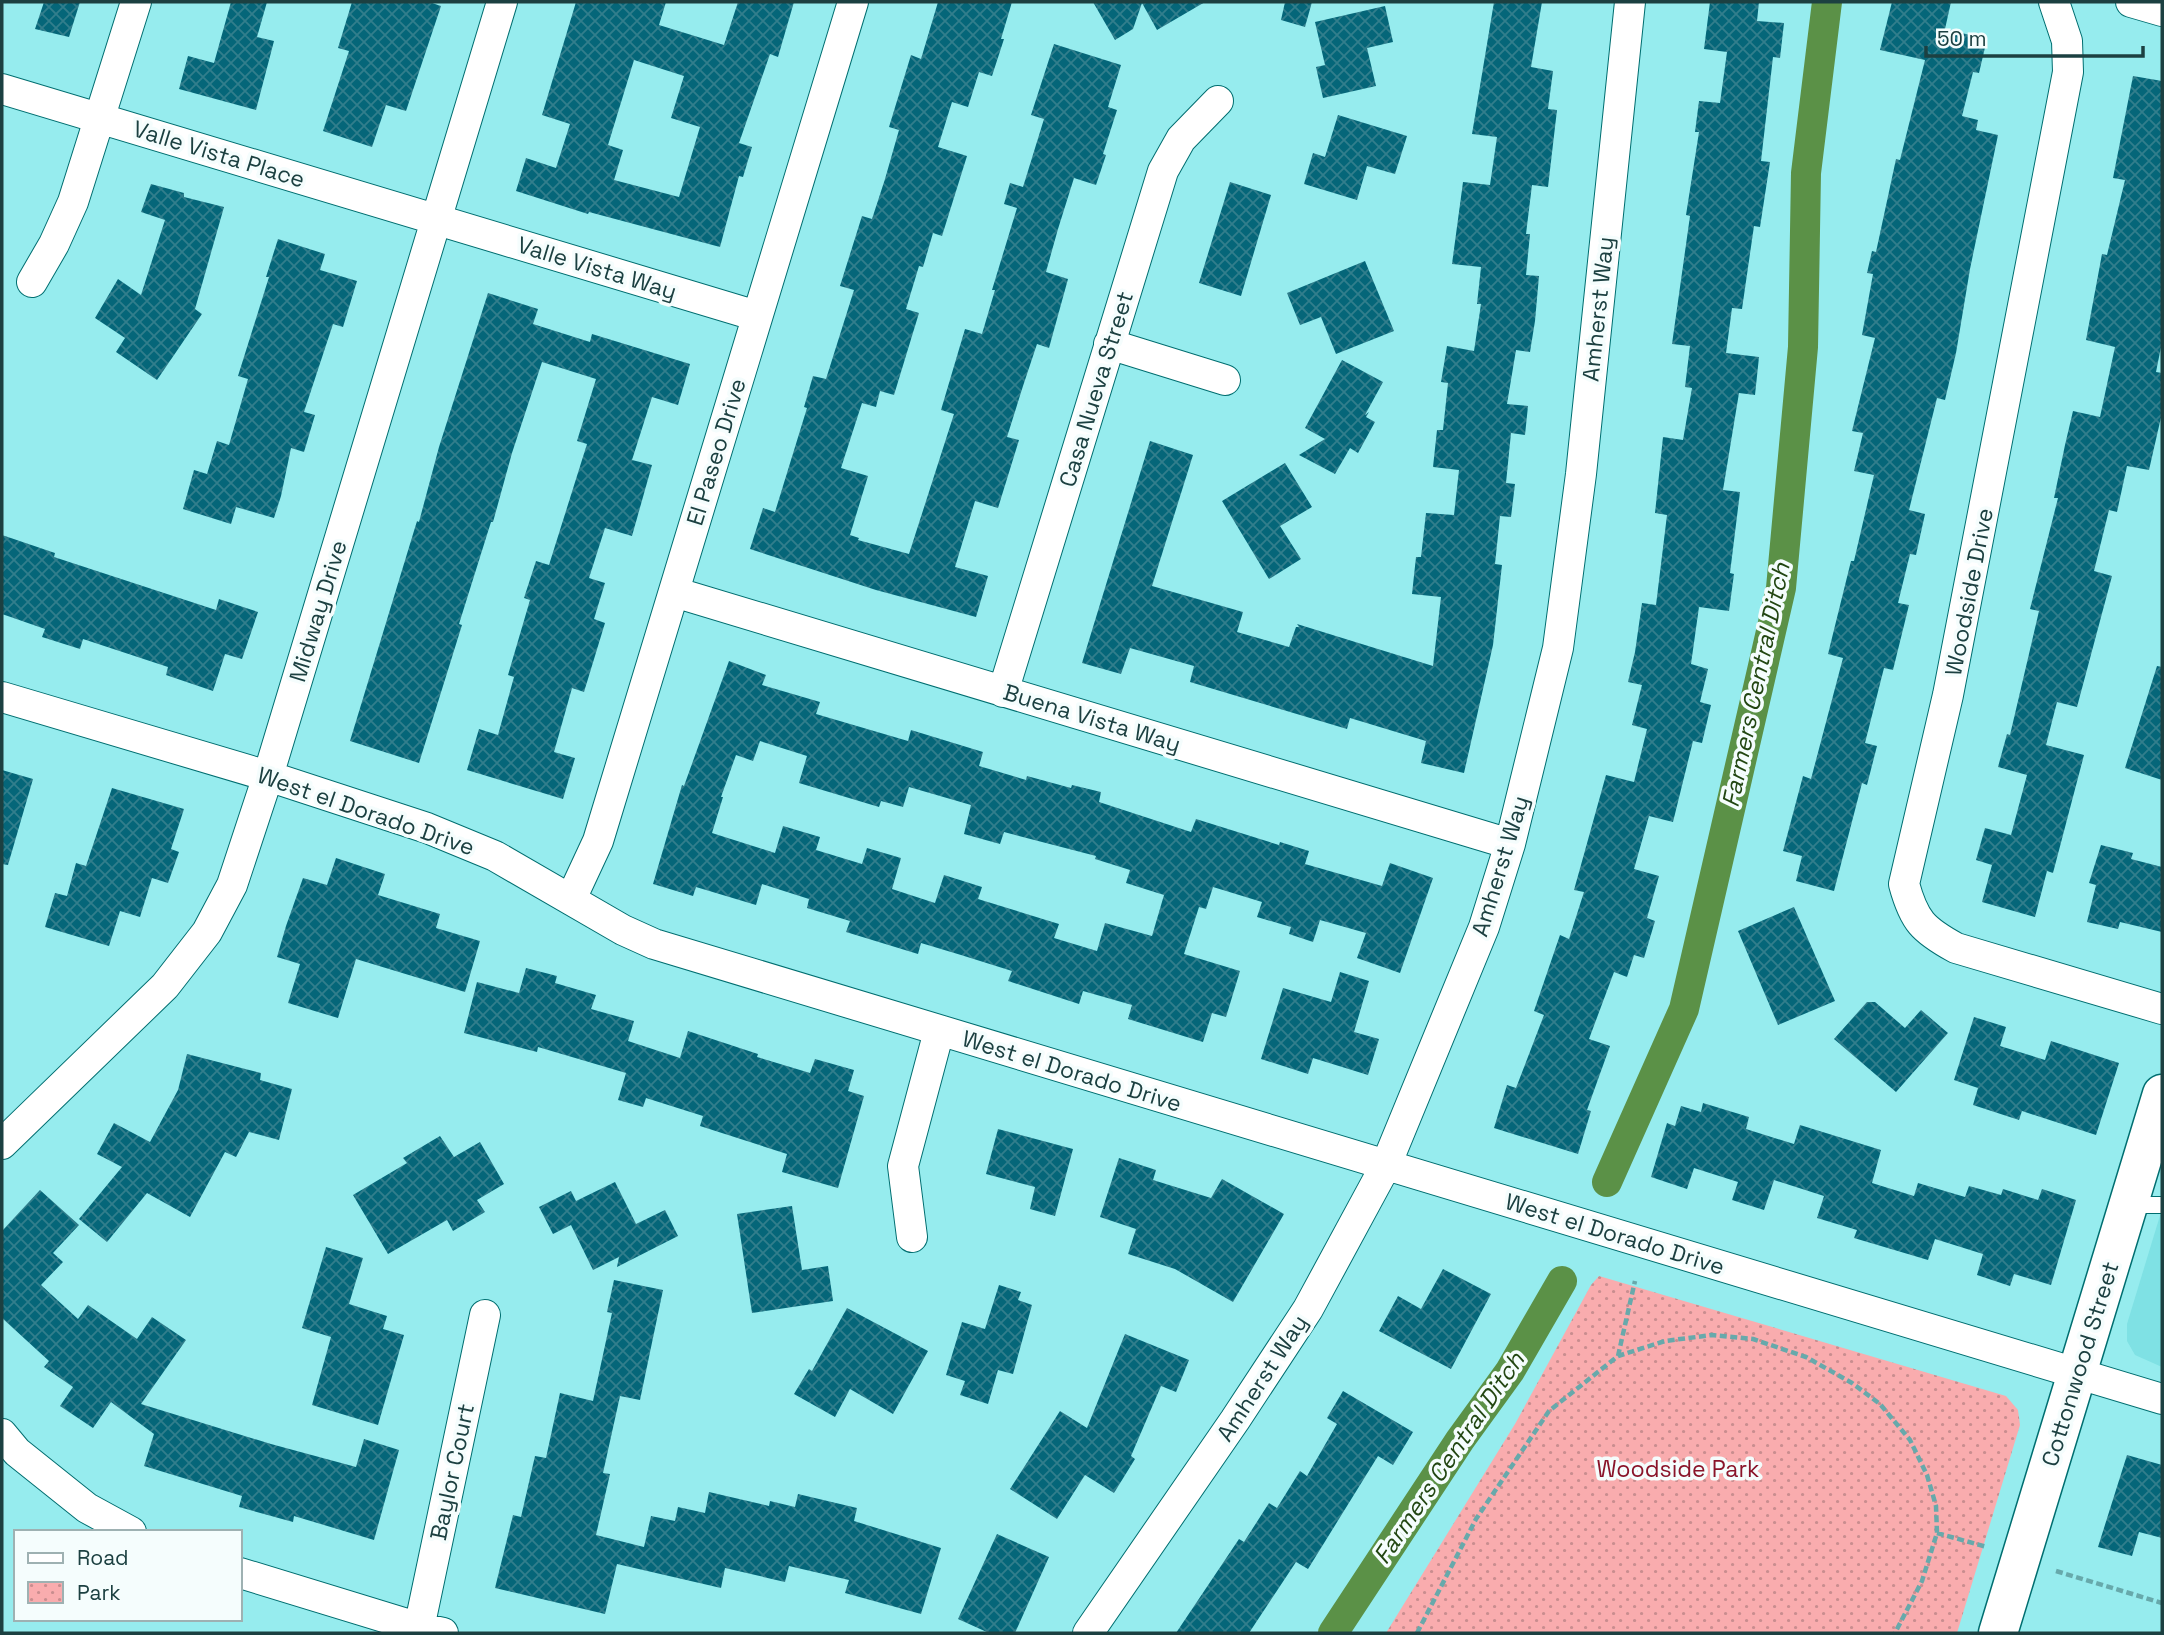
<svg xmlns="http://www.w3.org/2000/svg" width="2164" height="1635" font-family="'Space Grotesk',sans-serif">
	<style>
		.built { fill: #7fe1e4 }
		.park { fill: url(#park-dots) }
		.lines { fill: none; stroke-linecap: round; stroke-linejoin: round }
		.canal { stroke: #5b9147; stroke-width: 30 }
		.building { fill: url(#building-cross-hatch); fill-rule: evenodd }
		.service-casing { stroke: #006e70; stroke-width: 18 }
		.minor-casing { stroke: #006e70; stroke-width: 32 }
		.tertiary-casing { stroke: #006e70; stroke-width: 41 }
		.path { stroke: #67a9ab; stroke-width: 4.5; stroke-dasharray: 7 3.5; stroke-linecap: butt }
		.service { stroke: #fff; stroke-width: 16 }
		.minor { stroke: #fff; stroke-width: 30 }
		.tertiary { stroke: #fff; stroke-width: 38 }
		.labels { text-anchor: middle; stroke-width: 7; stroke-linejoin: round; paint-order: stroke }
		.street-label { font-size: 23px; fill: #1c4041; stroke: #f5fdfd }
		.park-label { font-size: 23px; fill: #8a142a; stroke: #f5fdfd }
		.water-label { font-size: 24px; font-style: italic; fill: #224612; stroke: #f5fdfd }
	</style>
	<defs>
		<pattern id="park-dots" width="8" height="8" patternUnits="userSpaceOnUse" patternTransform="scale(1.75)"><rect width="8" height="8" fill="#f9acae"/><path d="M2 2h.1M6 6h.1" fill="none" stroke="#c98d8f" stroke-width="1.8" stroke-linecap="round"/></pattern>
		<pattern id="building-cross-hatch" width="8" height="8" patternUnits="userSpaceOnUse" patternTransform="scale(1.75)"><rect width="8" height="8" fill="#056679"/><path d="M0 0l8 8M0 8l8-8" fill="none" stroke="#327e8c"/></pattern>
	</defs>
	<rect width="100%" height="100%" fill="#96ecee"/>
	<!-- built -->
	<path class="built" d="M2162,1209V1367L2135,1355L2127,1341V1324Z"/>
	<!-- park -->
	<path class="park" d="M1599,1276L2006,1396L2018,1410L2020,1425L1957,1633H1386L1515,1424L1591,1285Z"/>
	<g class="lines">
		<!-- canal -->
		<path class="canal" d="M1607,1182L1684,1009L1781,588L1803,347L1806,173L1827,2
			M1333,1633L1460,1440L1510,1371L1562,1281"/>
	</g>
	<!-- building -->
	<path class="building" d="M44,2H80L69,37L35,29Z
		M231,2H267L257,37L274,41L256,110L179,89L188,56L214,63Z
		M352,2H429L441,6L406,111L386,105L372,147L323,131L349,51L338,48Z
		M576,2H666L659,25L724,45L738,2H794L778,57L770,54L739,143L752,147L743,177L739,176L720,247L589,212L588,214L516,191L526,158L556,168L570,124L542,115ZM634,60L684,76L671,118L700,127L679,197L614,180L623,150L608,145Z
		M938,2H1012L1001,39H1004L992,76L979,72L968,107L952,102L938,147L967,156L942,236L933,233L923,267L919,266L906,309L919,313L894,395L880,391L876,407L862,403L841,468L868,476L850,535L859,538L858,540L909,554L954,414L941,410L965,329L982,334L995,290H992L1017,208L1004,204L1010,183L1023,187L1044,119L1031,115L1054,44L1121,65L1108,107L1117,110L1103,154L1106,155L1096,185L1074,178L1058,229L1046,272L1068,279L1049,348L1037,344L1023,386L1007,437L1019,440L998,508L975,501L955,567L988,576L976,617L876,590L750,549L763,508L775,512L807,408L804,407L813,376L826,379L854,290L840,286L862,216L872,219L885,179L899,130L889,127L911,55L921,59Z
		M1093,2H1205L1157,30L1142,3L1133,29L1115,40Z
		M1285,2H1312L1305,27L1281,20Z
		M1494,2H1542L1531,67L1553,71L1548,109L1557,110L1548,187L1532,185L1526,234H1530L1526,275L1539,276L1535,321L1530,352L1516,350L1507,404L1528,406L1525,435L1511,433L1506,483L1515,484L1511,517L1500,516L1495,564L1502,565L1493,645L1464,773L1421,763L1426,741L1350,718L1347,729L1190,682L1194,666L1130,648L1121,674L1082,663L1150,441L1193,455L1152,586L1243,612L1237,632L1289,647L1296,627H1299L1297,624L1433,666L1441,597L1412,594L1416,557H1421L1426,513L1454,515L1459,470L1433,467L1437,430H1443L1448,383L1441,382L1447,346L1474,351L1481,304H1477L1481,267L1452,264L1463,182L1490,185L1497,137L1472,134Z
		M1710,2H1759L1757,21L1784,23L1780,58L1773,57L1761,161L1770,162L1760,227L1754,226L1742,309L1732,308L1726,353L1759,357L1755,395L1739,393L1723,490L1740,492L1730,573L1734,574L1729,611L1699,607L1691,664L1708,669L1700,702L1711,705L1702,743L1693,741L1673,822L1649,816L1634,869L1659,876L1647,918L1655,921L1644,958L1634,955L1627,977L1614,972L1589,1039L1610,1046L1587,1110L1591,1111L1578,1154L1494,1128L1507,1085L1516,1088L1544,1015L1534,1011L1560,935L1569,939L1584,892L1574,890L1606,775L1634,782L1647,729L1632,725L1642,685L1628,682L1635,652L1642,603L1656,605L1667,515L1655,513L1663,437L1683,440L1692,388L1685,387L1690,346L1672,344L1690,216L1686,215L1699,132H1695L1699,101L1720,103L1727,52L1704,49Z
		M1892,2H1951L1945,29L1987,39L1979,73L1973,72L1962,116L1978,120L1976,130L1998,135L1970,269L1956,353L1945,400L1937,398L1909,510L1925,514L1916,555L1910,554L1898,603L1909,605L1893,670L1884,668L1865,743L1877,746L1867,785L1862,783L1834,891L1796,881L1802,856L1783,851L1803,776L1811,779L1843,658L1828,654L1851,561H1854L1874,475L1854,471L1863,433L1852,431L1875,338L1862,335L1873,274L1867,273L1872,251L1876,252L1896,159L1900,160L1925,60L1880,50Z
		M1385,6L1393,42L1367,48L1376,86L1323,98L1316,67L1325,65L1315,22Z
		M2133,76L2162,81V342L2156,372L2162,373V413L2149,470L2127,466L2117,512L2109,510L2094,571L2112,576L2077,707L2057,702L2046,745L2084,755L2053,873L2047,871L2035,917L1982,902L1992,865L1976,860L1985,828L2011,835L2027,775L1998,767L2007,734L2010,735L2039,611L2030,609L2058,498H2054L2065,445L2073,411L2100,417L2115,347L2086,340L2102,254L2107,255L2125,180L2113,178Z
		M1338,115L1407,136L1395,174L1367,166L1357,200L1304,184L1313,153L1325,157Z
		M1230,182L1271,195L1241,296L1199,283Z
		M151,184L184,193V197L224,207L195,309L202,314L157,380L116,352L125,338L95,318L118,279L141,295L165,220L141,212Z
		M278,239L325,254L320,270L357,281L343,327L333,324L304,412L315,415L304,452L291,448L281,496L274,518L236,507L231,524L183,509L194,470L207,474L217,441L229,445L248,379L238,376L269,277H266Z
		M1365,261L1394,331L1336,354L1321,317L1300,325L1287,293Z
		M488,293L538,309L533,324L590,342L592,334L690,364L678,405L652,397L632,460L652,465L632,536L605,528L589,578L605,583L594,619L605,623L584,692L572,688L554,752L575,758L563,799L467,770L479,729L498,735L514,677L508,675L530,600L524,598L536,561L549,565L587,444L577,441L596,379L542,362L512,453L493,522H491L459,624L462,625L419,763L350,741L417,521L419,522L439,447Z
		M1342,360L1383,382L1365,415L1369,412L1366,417L1375,422L1358,453L1350,448L1335,474L1299,455L1325,439L1305,428Z
		M1285,463L1312,507L1280,526L1301,559L1269,579L1222,501Z
		M2,535L55,553L54,557L216,610L219,599L258,612L242,659L225,654L213,691L166,675L168,667L83,639L80,649L42,637L45,629L2,614Z
		M729,661L766,675L762,685L820,702L816,714L908,741L911,730L983,752L979,766L1026,780L1027,776L1071,788L1072,785L1101,792L1099,802L1191,832L1196,819L1279,845L1280,842L1309,851L1305,864L1382,886L1390,863L1433,878L1400,973L1357,958L1366,933L1320,920L1313,942L1289,934L1291,927L1257,917L1262,902L1213,887L1206,909L1199,907L1184,954L1240,971L1226,1017L1212,1013L1203,1042L1128,1019L1132,1005L1083,991L1079,1004L1008,981L1012,971L961,955L921,943L918,954L846,932L850,921L807,908L809,899L762,884L756,905L696,887L693,896L653,884L682,785L684,786ZM760,741L807,756L799,783L879,807L881,801L903,807L909,787L971,805L964,834L1000,844L1004,832L1096,856L1095,859L1130,870L1126,883L1164,895L1152,936L1105,923L1097,951L1054,938L1059,924L978,899L982,887L944,875L935,903L892,889L901,858L867,848L862,864L816,850L820,837L783,826L775,853L712,833L723,797H721L736,755L753,761Z
		M2157,666L2162,667V780L2125,768Z
		M2,770L33,779L8,865L2,864Z
		M112,788L184,809L171,849L179,852L168,883L152,878L140,917L120,911L109,946L45,927L55,893L67,896L76,863L86,866Z
		M2101,845L2133,853L2131,859L2162,867V932L2120,922L2118,929L2087,922L2096,885L2089,883Z
		M336,858L385,874L378,895L440,914L436,928L480,941L465,992L356,959L338,1018L288,1003L300,964L277,957L286,926L303,878L327,885Z
		M1794,907L1835,1001L1778,1025L1738,931Z
		M526,968L557,976L555,983L596,995L591,1009L634,1021L628,1041L680,1058L688,1031L758,1054L757,1057L810,1073L815,1059L854,1070L848,1091L864,1096L838,1188L782,1172L787,1154L700,1126L703,1116L646,1098L643,1107L618,1100L626,1073L538,1047L537,1052L464,1033L477,982L519,993Z
		M1340,972L1369,981L1354,1032L1379,1039L1368,1075L1313,1058L1308,1074L1261,1059L1283,988L1331,1002Z
		M1867,1002H1875L1905,1028L1921,1010L1948,1033L1896,1092L1834,1039Z
		M1974,1017L2006,1027L2000,1046L2045,1060L2051,1041L2119,1063L2096,1135L2022,1111L2019,1120L1973,1105L1978,1088L1954,1080Z
		M187,1054L261,1073L260,1080L292,1089L279,1140L249,1132L236,1157L225,1152L190,1217L147,1193L107,1242L79,1219L122,1167L97,1154L114,1123L150,1142L178,1090Z
		M1703,1103L1749,1117L1746,1129L1794,1144L1800,1125L1881,1150L1872,1183L1914,1196L1918,1183L1965,1197L1969,1186L2001,1195L2003,1189L2038,1200L2042,1189L2076,1200L2051,1285L2014,1274L2010,1286L1977,1275L1983,1254L1935,1239L1928,1260L1854,1238L1857,1230L1817,1218L1824,1196L1774,1180L1764,1210L1732,1200L1738,1182L1694,1168L1687,1189L1651,1177L1667,1123L1675,1126L1681,1106L1701,1112Z
		M998,1129L1073,1149L1055,1216L1030,1209L1035,1187L986,1174Z
		M440,1136L454,1157L480,1142L504,1184L477,1200L485,1212L453,1231L447,1220L388,1254L353,1195L407,1163L403,1158Z
		M1119,1158L1156,1170L1153,1180L1211,1198L1222,1179L1284,1214L1233,1302L1175,1269L1128,1254L1136,1229L1100,1217Z
		M615,1182L636,1224L665,1210L678,1236L617,1267L619,1257L593,1270L571,1225L553,1234L539,1207L571,1191L576,1201Z
		M40,1190L79,1225L53,1253L63,1262L41,1285L78,1319L88,1305L137,1339L152,1317L186,1340L141,1404L271,1444L356,1467L364,1439L399,1450L374,1540L294,1516L293,1522L239,1507L242,1496L144,1466L154,1434L111,1402L93,1428L60,1406L73,1387L44,1367L49,1361L2,1318V1231Z
		M792,1206L802,1270L828,1266L833,1301L752,1313L737,1214Z
		M326,1247L363,1258L349,1304L387,1316L383,1329L404,1335L378,1425L312,1405L331,1337L302,1328Z
		M1443,1269L1491,1294L1451,1369L1379,1331L1398,1296L1421,1309Z
		M614,1280L663,1290L640,1400L620,1396L603,1473L610,1474L596,1535L644,1547L651,1516L675,1521L678,1507L705,1513L709,1492L769,1506L770,1501L795,1507L798,1494L857,1508L854,1521L941,1548L921,1614L845,1593L849,1580L789,1566L785,1582L725,1568L721,1588L617,1564L605,1614L495,1588L513,1515L521,1517L535,1456L546,1458L560,1393L593,1401L612,1313L607,1312Z
		M999,1285L1021,1292L1018,1300L1032,1305L1013,1374L998,1370L988,1404L960,1395L965,1381L946,1375L962,1322L985,1329Z
		M847,1308L928,1351L893,1414L850,1389L835,1417L794,1394L809,1369L812,1371Z
		M1125,1334L1189,1360L1176,1392L1161,1386L1131,1456L1135,1459L1114,1493L1085,1475L1057,1519L1010,1489L1060,1411L1087,1428Z
		M1343,1391L1413,1432L1393,1465L1378,1456L1308,1569L1296,1562L1249,1633H1176L1239,1539L1244,1542L1269,1503L1277,1508L1300,1471L1307,1476L1337,1424L1327,1418Z
		M2127,1455L2162,1465V1538L2139,1532L2132,1556L2098,1547Z
		M997,1534L1049,1557L1015,1633H989L958,1619Z"/>
	<g class="lines">
		<defs>
			<path id="service" d="M2130,1205H2162"/>
			<path id="minor" d="M2054,2L2067,41L2068,72L1948,695L1904,884C1914,921 1923,930 1956,948L2162,1009
				M2131,2L2162,11
				M2,89L757,316
				M32,282L54,244L73,202L136,2
				M1109,344L1225,380
				M674,592L1510,844
				M1003,692L1163,171L1181,139L1218,101
				M2,697L268,776L427,828L495,856L623,930L654,944L2162,1399
				M571,899L598,841L853,2
				M2,1144L165,986L207,932L232,885L268,776L502,2
				M912,1237L903,1166L939,1031
				M2,1434L17,1452L87,1508L131,1532
				M240,1573L420,1628L443,1633
				M418,1633L485,1315
				M1088,1633L1235,1420L1308,1309L1386,1165L1484,927L1510,844L1558,648L1581,474L1630,2"/>
			<path id="tertiary" d="M1998,1633L2162,1094"/>
		</defs>
		<!-- service casing -->
		<use href="#service" class="service-casing"/>
		<!-- minor casing -->
		<use href="#minor" class="minor-casing"/>
		<!-- tertiary casing -->
		<use href="#tertiary" class="tertiary-casing"/>
		<!-- path -->
		<path class="path" d="M1618,1356L1635,1281
			M1937,1533L1987,1547
			M2056,1571L2162,1603
			M1417,1633L1476,1519L1549,1411L1618,1356L1665,1341L1712,1335L1753,1339L1806,1357L1852,1383L1880,1404L1910,1440L1927,1475L1936,1506L1937,1533L1922,1581L1895,1633"/>
		<!-- service -->
		<use href="#service" class="service"/>
		<!-- minor -->
		<use href="#minor" class="minor"/>
		<!-- tertiary -->
		<use href="#tertiary" class="tertiary"/>
	</g>
	<g class="labels">
		<!-- street labels -->
		<g class="street-label">
			<text transform="translate(219 154) rotate(17)" y="8">Valle Vista Place</text>
			<text transform="translate(597 268) rotate(17)" y="8">Valle Vista Way</text>
			<text transform="translate(1598 309) rotate(-84)" y="8">Amherst Way</text>
			<text transform="translate(1096 389) rotate(-73)" y="8">Casa Nueva Street</text>
			<text transform="translate(716 452) rotate(-73)" y="8">El Paseo Drive</text>
			<text transform="translate(1969 592) rotate(-79)" y="8">Woodside Drive</text>
			<text transform="translate(318 611) rotate(-73)" y="8">Midway Drive</text>
			<text transform="translate(1092 718) rotate(17)" y="8">Buena Vista Way</text>
			<text transform="translate(366 811) rotate(19)" y="8">West el Dorado Drive</text>
			<text transform="translate(1500 866) rotate(-73)" y="8">Amherst Way</text>
			<text transform="translate(1072 1071) rotate(17)" y="8">West el Dorado Drive</text>
			<text transform="translate(1615 1234) rotate(17)" y="8">West el Dorado Drive</text>
			<text transform="translate(2080 1364) rotate(-73)" y="8">Cottonwood Street</text>
			<text transform="translate(1262 1378) rotate(-57)" y="8">Amherst Way</text>
			<text transform="translate(452 1472) rotate(-78)" y="8">Baylor Court</text>
		</g>
		<!-- park labels -->
		<g class="park-label">
			<text x="1678" y="1477">Woodside Park</text>
		</g>
		<!-- water labels -->
		<g class="water-label">
			<text transform="translate(1756 685) rotate(-78)" y="8">Farmers Central Ditch</text>
			<text transform="translate(1449 1458) rotate(-56)" y="8">Farmers Central Ditch</text>
		</g>
	</g>
	<!-- border -->
	<rect width="2164" height="1635" fill="none" stroke="#1c4041" stroke-width="7"/>
	<!-- legend -->
	<rect x="14" y="1530" width="228" height="91" fill="#f5fdfd" stroke="#9eb1b2" stroke-width="2"/>
	<rect x="28" y="1553" width="35" height="10" fill="#ffffff" stroke="#9eb1b2" stroke-width="2"/>
	<text x="77" y="1565" font-size="21" fill="#1c4041">Road</text>
	<rect x="28" y="1582" width="35" height="21" fill="url(#park-dots)" stroke="#9eb1b2" stroke-width="2"/>
	<text x="77" y="1600" font-size="21" fill="#1c4041">Park</text>
	<!-- scale -->
	<path d="M1926 46v10h217v-10" fill="none" stroke="#1c4041" stroke-width="3.5"/>
	<text x="1937" y="46" font-size="21" fill="#1c4041" stroke="#f5fdfd" stroke-width="5" paint-order="stroke">50 m</text>
</svg>
